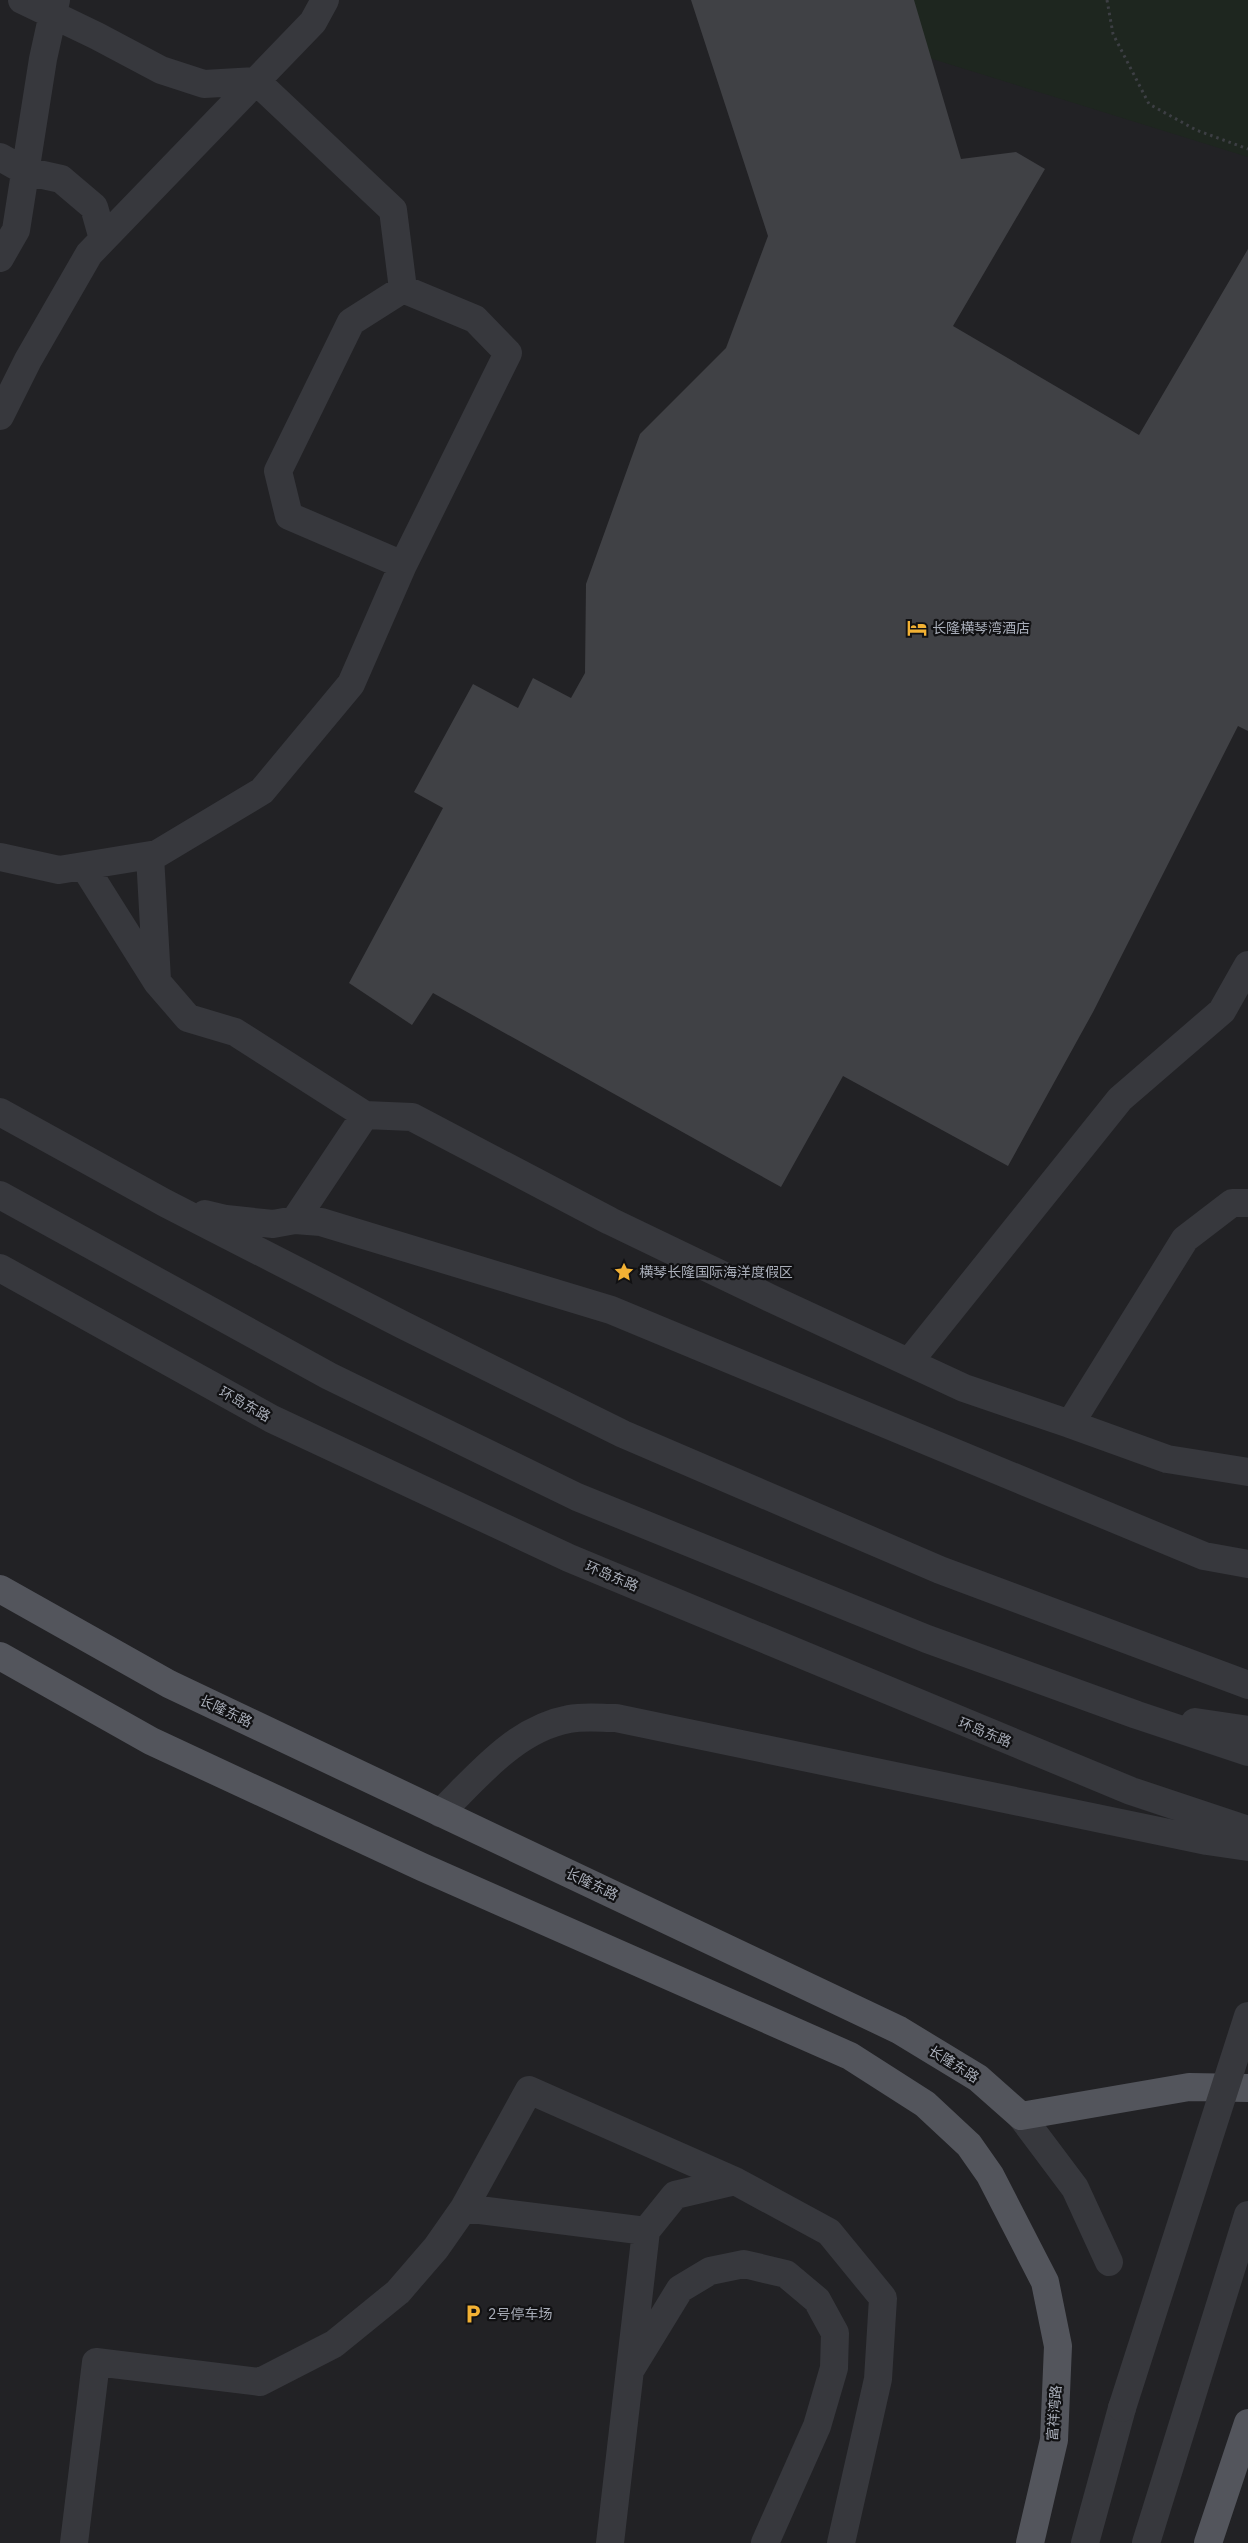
<svg xmlns="http://www.w3.org/2000/svg" width="1248" height="2543" font-family="'IBM Plex Sans','Noto Sans SC',sans-serif">
	<style>
		.built { fill: #222225 }
		.green { fill: #1e261f }
		.building { fill: #404145 }
		.lines { fill: none; stroke-linecap: round; stroke-linejoin: round }
		.path { stroke: #3d3f44; stroke-width: 3; stroke-dasharray: 2.5 4; stroke-linecap: butt }
		.minor { stroke: #37383d; stroke-width: 28 }
		.major { stroke: #53555c; stroke-width: 28 }
		.minor-bridge { stroke: #37383d; stroke-width: 28 }
		.labels { text-anchor: middle; stroke-width: 4.5; stroke-linejoin: round; paint-order: stroke }
		.poi-label { font-size: 14px; fill: #a8adb8; stroke: #111113; text-anchor: start }
		.street-label { font-size: 14px; fill: #a8adb8; stroke: #111113 }
	</style>
	<rect width="100%" height="100%" fill="#161618"/>
	<!-- built -->
	<path class="built" d="M0,0H1248V2543H0Z"/>
	<!-- green -->
	<path class="green" d="M872,0H1248V157L884,44Z"/>
	<!-- building -->
	<path class="building" d="M691,0H914L961,159L1016,152L1045,169L953,326L1139,435L1248,249V731L1238,726L1093,1012L1008,1166L843,1076L781,1187L433,993L412,1025L349,983L443,808L414,792L473,684L518,708L533,678L571,698L585,673L586,584L640,434L726,348L768,236Z"/>
	<g class="lines">
		<!-- path -->
		<path class="path" d="M1107,0L1113,34L1149,104L1196,130L1248,149"/>
		<!-- minor -->
		<path class="minor" d="M22,0L97,36L161,70L204,84L256,81L393,210L403,289
			M0,157L25,171L61,179L94,207L103,239
			M0,258L16,230L43,59L56,0
			M0,416L28,360L89,254L313,22L325,0
			M150,856L157,980
			M0,857L59,870L157,854L262,791L351,684L403,565L508,353L475,319L403,289L351,322L278,471L289,516L403,565
			M84,866L157,982L188,1018L235,1032L365,1115L412,1117L610,1221L770,1298L964,1388L1070,1424
			M0,1112L165,1203L403,1325L623,1434L940,1570L1248,1685
			M0,1195L329,1376L577,1497L927,1639L1137,1715L1248,1752
			M1248,1203H1232L1185,1239L1070,1424L1167,1459L1248,1472
			M205,1214L226,1219L273,1224L295,1220L321,1222L611,1310L1204,1556L1248,1564
			M295,1220L365,1115
			M0,1268L272,1419L569,1558L1131,1791L1248,1830
			M909,1362L1120,1099L1222,1011L1248,965
			M1195,1722L1248,1730
			M440,1813C478,1776 515,1729 569,1719C584,1716 601,1718 616,1718L1207,1841L1248,1847
			M1021,2116L1075,2188L1109,2262
			M464,2208L646,2231L675,2195L735,2181
			M631,2369L680,2289L710,2271L744,2264L786,2274L817,2300L835,2333L834,2368L817,2426L765,2543
			M74,2543L96,2362L260,2382L334,2344L398,2292L436,2248L464,2208L529,2090L735,2181L829,2232L883,2298L878,2379L841,2543
			M610,2543L646,2231
			M1085,2543L1122,2408
			M1146,2543L1248,2215"/>
		<!-- major -->
		<path class="major" d="M0,1589L169,1684L899,2030L978,2078L1021,2116L1189,2087L1248,2088
			M0,1656L151,1741L422,1867L850,2056L925,2104L969,2145L990,2175L1045,2282L1058,2346L1054,2440L1030,2543
			M1208,2543L1248,2423"/>
		<!-- minor-bridge -->
		<path class="minor-bridge" d="M1122,2408L1248,2016"/>
	</g>
	<!-- icons -->
	<defs>
		<symbol id="hotel-bare" viewBox="-9 -9 18 18"><path d="M-6-4.5h1.5V1H6V5H4.5V3h-9V5H-6ZM-4 0a1.8 1.8 0 1 1 3.6 0ZM.5 0V-2.5h3Q6-2.5 6 0Z" fill="#f2b134" stroke="#111113" stroke-width="2.5" paint-order="stroke"/></symbol>
		<symbol id="sight-bare" viewBox="-9 -9 18 18"><path d="M0-6L1.8-2.2L6-1.7L2.9 1.2L3.7 5.4L0 3.3L-3.7 5.4L-2.9 1.2L-6-1.7L-1.8-2.2Z" fill="#f2b134" stroke="#111113" stroke-width="2.5" paint-order="stroke"/></symbol>
		<symbol id="parking-bare" viewBox="-9 -9 18 18"><path d="M-3.5-5.5H1a3.5 3.5 0 0 1 0 7H-1V5.5H-3.5ZM-1-3.4V-.6H.8a1.4 1.4 0 0 0 0-2.8Z" fill="#f2b134" stroke="#111113" stroke-width="2.5" paint-order="stroke"/></symbol>
	</defs>
	<g fill-rule="evenodd">
		<use href="#hotel-bare" x="903" y="614" width="28" height="28"/>
		<use href="#sight-bare" x="610" y="1258" width="28" height="28"/>
		<use href="#parking-bare" x="459" y="2300" width="28" height="28"/>
	</g>
	<g class="labels">
		<!-- poi labels -->
		<g class="poi-label">
			<text x="932" y="633">长隆横琴湾酒店</text>
			<text x="639" y="1277">横琴长隆国际海洋度假区</text>
			<text x="488" y="2319">2号停车场</text>
		</g>
		<!-- street labels -->
		<g class="street-label">
			<text transform="translate(245 1404) rotate(29)" y="5">环岛东路</text>
			<text transform="translate(612 1576) rotate(23)" y="5">环岛东路</text>
			<text transform="translate(226 1711) rotate(25)" y="5">长隆东路</text>
			<text transform="translate(985 1732) rotate(22)" y="5">环岛东路</text>
			<text transform="translate(592 1884) rotate(25)" y="5">长隆东路</text>
			<text transform="translate(954 2064) rotate(32)" y="5">长隆东路</text>
			<text transform="translate(1054 2413) rotate(-86)" y="5">富祥湾路</text>
		</g>
	</g>
</svg>
